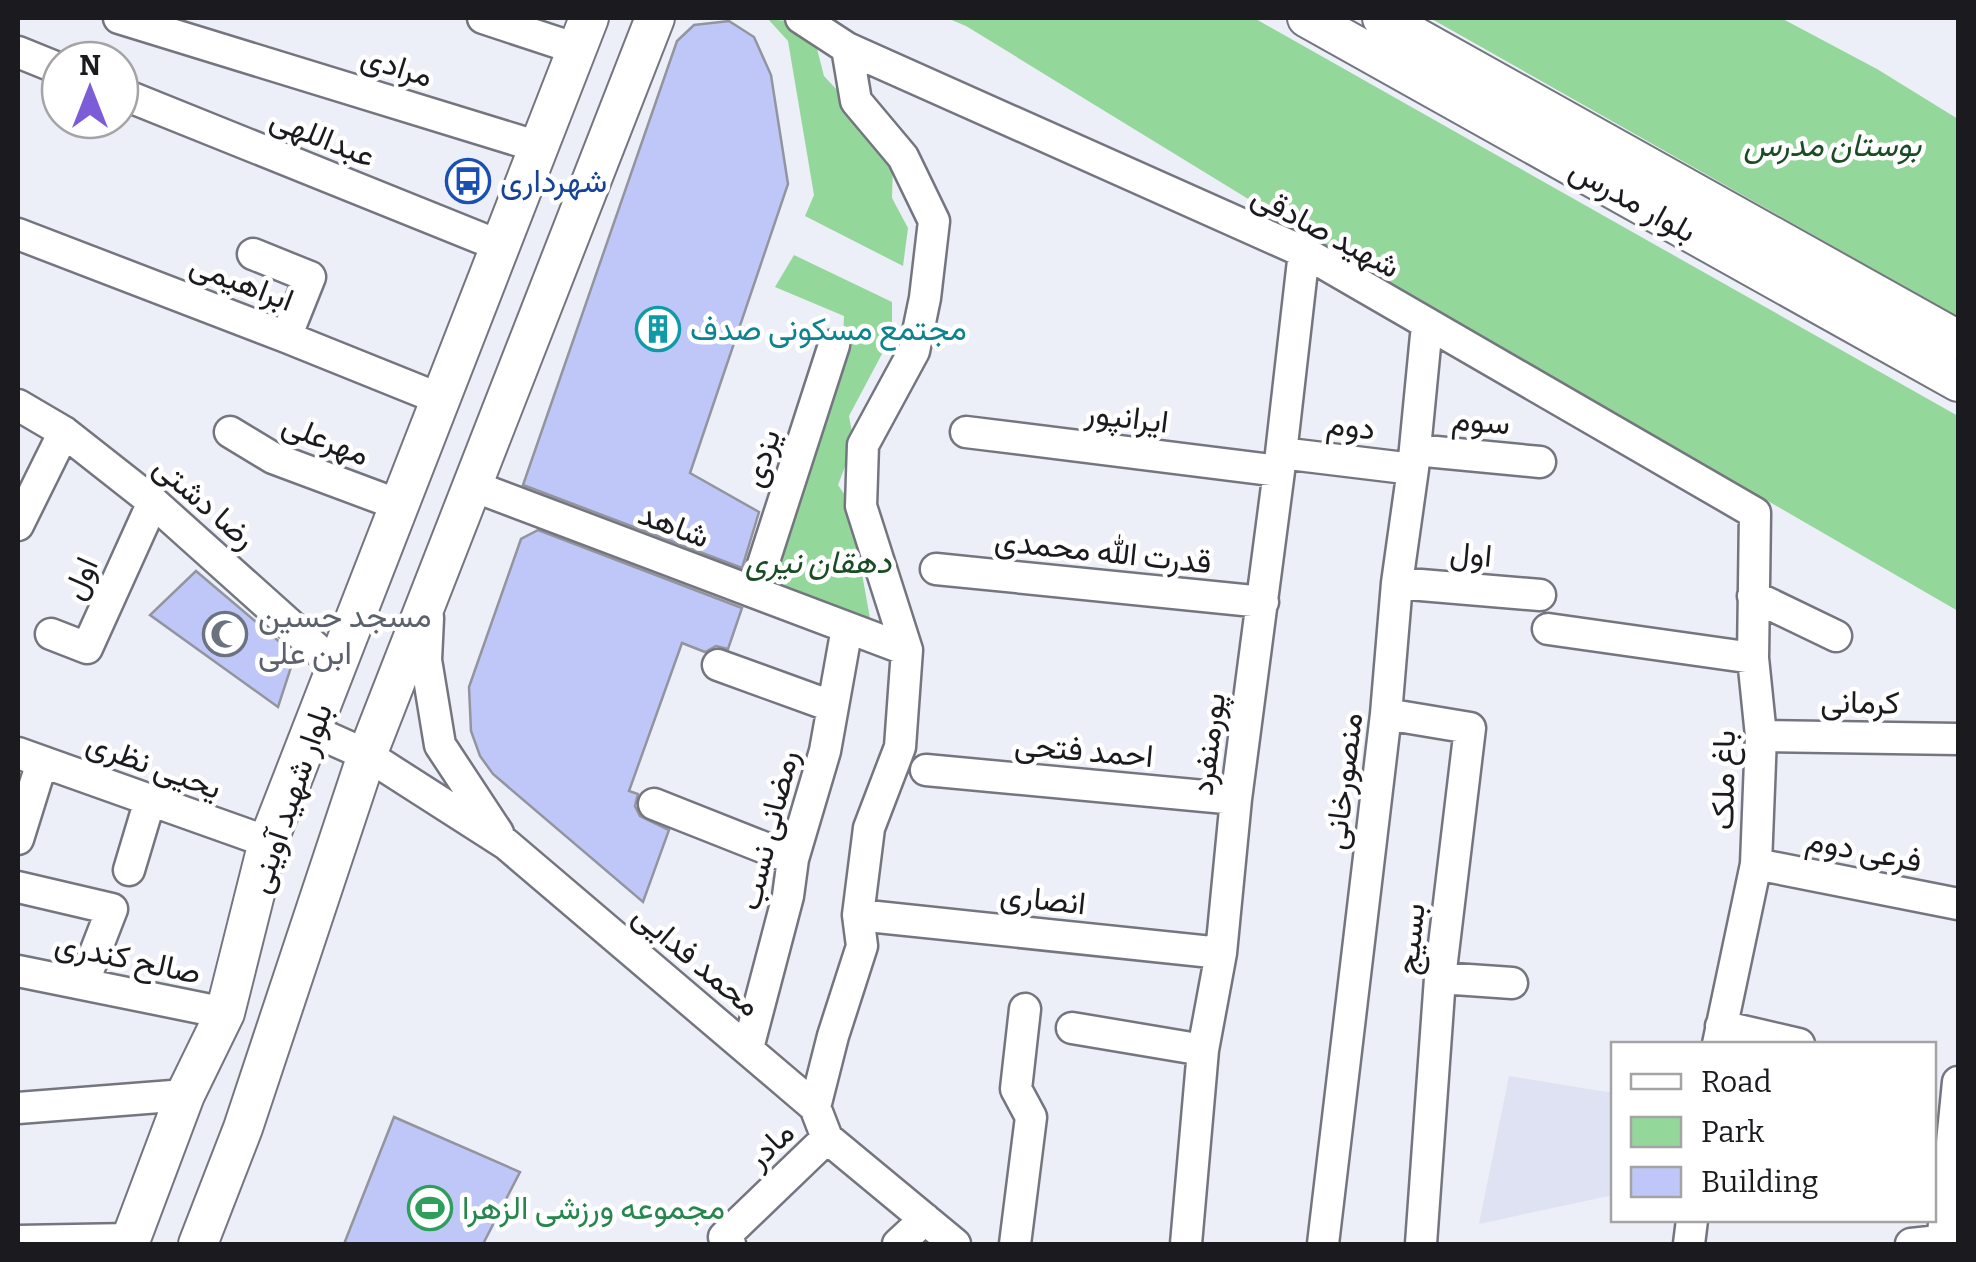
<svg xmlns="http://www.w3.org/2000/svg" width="1976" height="1262" font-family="Bitter,Vazirmatn,serif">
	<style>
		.built { fill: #dee2f3 }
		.green { fill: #94d79a }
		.building { fill: #bec7f7; stroke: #93959e; stroke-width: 2.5 }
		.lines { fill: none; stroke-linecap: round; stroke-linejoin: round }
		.minor-casing { stroke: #74767f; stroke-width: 35 }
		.major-casing { stroke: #74767f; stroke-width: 42 }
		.minor { stroke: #fff; stroke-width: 30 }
		.major { stroke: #fff; stroke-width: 38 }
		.labels { text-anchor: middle; stroke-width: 9; stroke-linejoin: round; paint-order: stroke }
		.street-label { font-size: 32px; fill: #1b1b1f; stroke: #fff }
		.park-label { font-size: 32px; font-style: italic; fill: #1b4d24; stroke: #fff }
		.transit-label { font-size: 32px; fill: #164399; stroke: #fff; text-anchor: start }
		.culture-label { font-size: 32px; fill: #0d838f; stroke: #fff; text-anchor: start }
		.worship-label { font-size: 32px; fill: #5b616d; stroke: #fff; text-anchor: start }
		.leisure-label { font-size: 32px; fill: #27864d; stroke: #fff; text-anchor: start }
	</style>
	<rect width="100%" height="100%" fill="#eceef8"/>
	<!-- built -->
	<path class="built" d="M1509,1076L1613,1093V1195L1479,1224Z"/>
	<!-- green -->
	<path class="green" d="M947,18H1254L1958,416V611L1286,222L966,26Z
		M1430,18H1781L1877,69L1958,119V317Z
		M768,19L795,22L815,41L824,76L851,105L893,161L892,198L908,228L903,266L805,216L814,195L788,41Z
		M794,255L892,302V335L849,416L854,443L838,485L849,501L871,624L770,586L843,341L844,316L775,287Z"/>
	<!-- building -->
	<path class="building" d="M729,21L754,37L771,75L788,184L690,473L759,512L742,568L523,485L677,41L694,25Z
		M538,530L742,608L728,649L716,646L705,652L682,643L629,791L638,794L635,806L640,816L669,830L643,902L493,774L480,756L471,731L469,687L521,539Z
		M196,571L295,655L278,707L150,615Z
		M394,1117L520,1172L483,1244H344Z"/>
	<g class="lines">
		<defs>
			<path id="minor" d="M119,18L539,147
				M483,18L577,49
				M801,18L847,48L856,101L903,157L934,221L925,298L914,351L863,445L861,506L907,650L900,747L869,828L858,915L862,946L833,1036L815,1107
				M847,48L1304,252L1755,513L1753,658L1761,736L1756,864L1718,1044
				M18,52L60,69
				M120,93L500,246
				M18,234L286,337L440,399
				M253,254L310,277L286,337
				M18,405L64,432L153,502L336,666
				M230,432L273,458L399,505
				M966,432L1279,471
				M1415,450L1540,462
				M1281,453L1413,469
				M473,486L907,650
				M18,525L64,432
				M936,569L1263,602
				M1397,583L1540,595
				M754,592L834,345
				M1753,596L1836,636
				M428,618L426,660L440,745L498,833
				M1548,629L1753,658
				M51,634L87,648L153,502
				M718,665L831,706
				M1386,714L1470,728L1440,978L1421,1244
				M311,730L367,755L506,844L815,1107L827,1138L955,1244
				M1761,736L1958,739
				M18,753L268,842
				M926,770L1236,799
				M654,804L793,859
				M18,839L42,762
				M1756,864L1958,904
				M129,870L150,800
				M18,887L112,909L83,984
				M858,915L1221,953
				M18,971L225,1013
				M1440,978L1512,983
				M1721,1026L1799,1044
				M1072,1028L1203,1050
				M748,1048L788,896L793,859L825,751L847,628
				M18,1108L185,1095
				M18,1241L130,1239
				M730,1244L724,1237L827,1138
				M898,1244L925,1219
				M1015,1244L1031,1117L1016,1089L1025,1009
				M1186,1244L1203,1050L1221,953L1236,799L1279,471L1304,252
				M1323,1244L1386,714L1397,583L1413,469L1427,325
				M1689,1244L1692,1220
				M1911,1244L1958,1239
				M1942,1244L1958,1082"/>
			<path id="major" d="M1307,18L1958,382
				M1382,18L1958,340
				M129,1244L185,1095L225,1013L268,842L589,18
				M198,1244L243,1128L367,755L655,18"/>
		</defs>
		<!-- minor casing -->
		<use href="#minor" class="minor-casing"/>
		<!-- major casing -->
		<use href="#major" class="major-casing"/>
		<!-- minor -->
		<use href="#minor" class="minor"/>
		<!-- major -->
		<use href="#major" class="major"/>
	</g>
	<!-- icons -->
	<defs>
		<symbol id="bus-ring" viewBox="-11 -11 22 22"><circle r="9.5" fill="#fff" stroke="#1a4fb4" stroke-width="1.5"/><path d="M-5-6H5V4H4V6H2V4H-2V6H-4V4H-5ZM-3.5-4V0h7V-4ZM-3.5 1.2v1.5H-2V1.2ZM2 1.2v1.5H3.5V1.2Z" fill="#1a4fb4"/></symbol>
		<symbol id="building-ring" viewBox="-11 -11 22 22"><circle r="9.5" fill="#fff" stroke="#0f9aa8" stroke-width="1.5"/><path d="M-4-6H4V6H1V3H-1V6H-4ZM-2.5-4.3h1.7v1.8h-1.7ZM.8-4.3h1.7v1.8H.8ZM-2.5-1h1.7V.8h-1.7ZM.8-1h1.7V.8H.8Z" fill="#0f9aa8"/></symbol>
		<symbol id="mosque-ring" viewBox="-11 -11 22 22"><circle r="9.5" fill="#fff" stroke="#6b7280" stroke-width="1.5"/><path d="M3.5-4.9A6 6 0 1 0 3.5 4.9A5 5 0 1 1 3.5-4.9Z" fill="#6b7280"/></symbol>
		<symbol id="stadium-ring" viewBox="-11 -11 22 22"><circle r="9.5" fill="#fff" stroke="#2e9e5b" stroke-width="1.5"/><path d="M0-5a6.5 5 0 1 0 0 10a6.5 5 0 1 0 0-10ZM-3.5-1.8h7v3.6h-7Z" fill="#2e9e5b"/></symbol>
	</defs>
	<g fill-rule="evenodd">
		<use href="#bus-ring" x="443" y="156" width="50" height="50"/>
		<use href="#building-ring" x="633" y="304" width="50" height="50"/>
		<use href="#mosque-ring" x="200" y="609" width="50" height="50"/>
		<use href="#stadium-ring" x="405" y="1183" width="50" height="50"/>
	</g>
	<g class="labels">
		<!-- street labels -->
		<g class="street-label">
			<text transform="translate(397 66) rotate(17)" y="11">مرادی</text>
			<text transform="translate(323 137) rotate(22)" y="11">عبداللهی</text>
			<text transform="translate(1633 200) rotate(29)" y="11">بلوار مدرس</text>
			<text transform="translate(1326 231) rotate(28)" y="11">شهید صادقی</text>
			<text transform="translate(242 282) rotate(21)" y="11">ابراهیمی</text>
			<text transform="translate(1127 417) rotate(7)" y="11">ایرانپور</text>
			<text transform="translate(1481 421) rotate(5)" y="11">سوم</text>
			<text transform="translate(1351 426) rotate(7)" y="11">دوم</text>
			<text transform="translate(326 439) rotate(22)" y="11">مهرعلی</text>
			<text transform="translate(761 458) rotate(-72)" y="11">یزدی</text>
			<text transform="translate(205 502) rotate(41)" y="11">رضا دشتی</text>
			<text transform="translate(674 525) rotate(21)" y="11">شاهد</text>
			<text transform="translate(1103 551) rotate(6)" y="11">قدرت الله محمدی</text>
			<text transform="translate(1471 554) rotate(5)" y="11">اول</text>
			<text transform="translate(80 578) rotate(-66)" y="11">اول</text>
			<text transform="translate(1860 702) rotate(1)" y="11">کرمانی</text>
			<text transform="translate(1208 744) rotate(-83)" y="11">پورمنفرد</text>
			<text transform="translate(1084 750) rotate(5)" y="11">احمد فتحی</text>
			<text transform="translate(154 765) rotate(20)" y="11">یحیی نظری</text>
			<text transform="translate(1723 780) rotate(-89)" y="11">باغ ملک</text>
			<text transform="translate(1343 781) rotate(-83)" y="11">منصورخانی</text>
			<text transform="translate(290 798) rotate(-71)" y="11">بلوار شهید آوینی</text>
			<text transform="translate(768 830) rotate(-76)" y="11">رمضانی نسب</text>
			<text transform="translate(1864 850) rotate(11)" y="11">فرعی دوم</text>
			<text transform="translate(1043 899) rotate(6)" y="11">انصاری</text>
			<text transform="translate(1410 939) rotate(-84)" y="11">بسیج</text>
			<text transform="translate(128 958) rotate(12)" y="11">صالح کندری</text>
			<text transform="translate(697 960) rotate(40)" y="11">محمد فدایی</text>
			<text transform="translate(770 1145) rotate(-44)" y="11">مادر</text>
		</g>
		<!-- park labels -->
		<g class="park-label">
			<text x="1832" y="156">بوستان مدرس</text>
			<text x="818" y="573">دهقان نیری</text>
		</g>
		<!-- transit labels -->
		<g class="transit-label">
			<text x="500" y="192">شهرداری</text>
		</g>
		<!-- culture labels -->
		<g class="culture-label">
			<text x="690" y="340">مجتمع مسکونی صدف</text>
		</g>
		<!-- worship labels -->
		<g class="worship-label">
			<text x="258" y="627">مسجد حسین<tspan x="258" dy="37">ابن علی</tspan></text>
		</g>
		<!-- leisure labels -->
		<g class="leisure-label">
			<text x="462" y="1219">مجموعه ورزشی الزهرا</text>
		</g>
	</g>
	<!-- border -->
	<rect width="1976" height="1262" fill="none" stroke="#1b1b1f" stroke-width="40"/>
	<!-- legend -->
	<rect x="1611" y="1042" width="325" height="180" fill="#ffffff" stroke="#a4a4a5" stroke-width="2.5"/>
	<rect x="1631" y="1074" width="50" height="15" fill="#ffffff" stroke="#a4a4a5" stroke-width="2.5"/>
	<text x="1701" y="1092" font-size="30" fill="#1b1b1f">Road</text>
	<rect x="1631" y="1117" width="50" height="30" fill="#94d79a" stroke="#a4a4a5" stroke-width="2.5"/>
	<text x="1701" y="1142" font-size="30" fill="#1b1b1f">Park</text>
	<rect x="1631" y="1167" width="50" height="30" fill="#bec7f7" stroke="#a4a4a5" stroke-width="2.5"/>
	<text x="1701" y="1192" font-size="30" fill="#1b1b1f">Building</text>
	<!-- north arrow -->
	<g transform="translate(90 90)"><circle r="48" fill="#ffffff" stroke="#a4a4a5" stroke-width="2.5"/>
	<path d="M0-8L18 38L0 25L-18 38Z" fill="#7c5cd7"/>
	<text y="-15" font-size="28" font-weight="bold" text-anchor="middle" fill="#1b1b1f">N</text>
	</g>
</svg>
